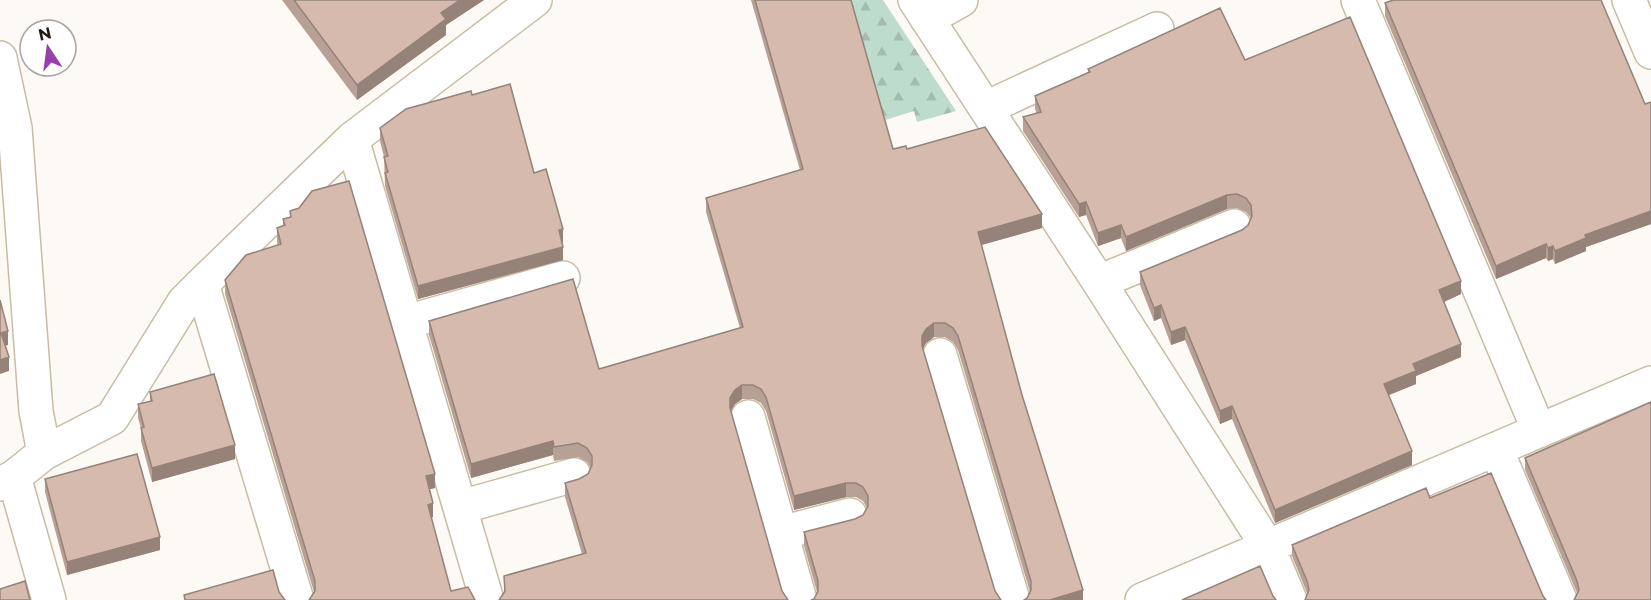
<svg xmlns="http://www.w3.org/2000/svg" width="1651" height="600" font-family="Montserrat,sans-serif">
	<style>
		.forest { fill: url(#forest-firs) }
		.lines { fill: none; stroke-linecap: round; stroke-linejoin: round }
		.minor-casing { stroke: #c8bca4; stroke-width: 36 }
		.minor { stroke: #fff; stroke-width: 33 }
		.wall { fill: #b7a095 }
		.shaded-wall { fill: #958279 }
		.building { fill: #d5baad; stroke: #958279; stroke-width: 1.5 }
	</style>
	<defs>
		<pattern id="forest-firs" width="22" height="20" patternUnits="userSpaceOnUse" patternTransform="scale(1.5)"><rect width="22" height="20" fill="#bedccb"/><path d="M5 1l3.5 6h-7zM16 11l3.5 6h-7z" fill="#a3bcad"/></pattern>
	</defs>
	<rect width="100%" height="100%" fill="#fdfaf5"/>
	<!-- forest -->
	<path class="forest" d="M847,0H883L956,111L917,122L914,111L882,121Z"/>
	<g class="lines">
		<defs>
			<path id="minor" d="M915,0L1099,282L1268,547L1290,600
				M1358,0L1539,431
				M1629,0L1651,52
				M927,19L961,0
				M0,58L15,128L36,411L44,453
				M986,108L1157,29
				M352,139L487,600
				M1099,282L1234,226
				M202,284L297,600
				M406,322L563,278
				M940,355L1013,600
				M748,417L800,600
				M1496,449L1560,600
				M14,477L49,600
				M0,484L14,477L44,453L112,418L184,302L202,284L352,139L535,0
				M461,507L574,475
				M781,533L850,515
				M1142,600L1651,383"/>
		</defs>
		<!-- minor casing -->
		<use href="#minor" class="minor-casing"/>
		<!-- minor -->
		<use href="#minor" class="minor"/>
	</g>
	<!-- wall -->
	<path class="wall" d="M282,0H484L446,25V35L357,100Z
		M751,0H851L893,149H907L1042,228L981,245L1022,395L1083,600L1027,598L1030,592L958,350L953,342L945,337H934L926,343L923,349L995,591L814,599L817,592L804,546V532L855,519L863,515L867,508L863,501L856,497H846L794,510L766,411L761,403L753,399H742L735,404L731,411L782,591L500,599L504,593V576L582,554L565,497V483L579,479L588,474L591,468L587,462L578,457L554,461L553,455L471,478L429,335V321L599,369L740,328L706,212V198L800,170Z
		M1385,3L1645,104L1651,102V224L1586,247V251L1555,264L1553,259L1548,261L1546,258L1496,279L1385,16Z
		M1245,60L1461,294L1444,302L1461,357L1416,376V384L1389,395L1412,465L1275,523L1232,419L1220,424L1185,340L1171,345L1161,318L1154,321L1140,285V272L1242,230L1248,225L1251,218L1246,212L1237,208L1227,209L1126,251L1121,238L1098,246L1086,215L1079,217L1023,131V117L1037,114L1035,109V96L1088,72V69Z
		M472,95L534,173L563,242H562L563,260L418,299L385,186L384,157L380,141V128Z
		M290,211L435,488L429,489L433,517L431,518L451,591L475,600L310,599L314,592L225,294V280L278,245L277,242V228L283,226V219L290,217Z
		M150,392L235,459L152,482L141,441V428L138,418V404L150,401Z
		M1651,402L1575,599L1577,593L1525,470V458Z
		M45,479L160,550L67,575L45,492Z
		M1426,488L1307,593L1292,556V545Z"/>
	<!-- shaded-wall -->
	<path class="shaded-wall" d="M460,0H484L446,25V35L357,100V85L441,13Z
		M1227,195V209L1126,251V237Z
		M1086,202V215L1079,217V204Z
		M1651,211V224L1586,247V251L1555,264V251L1585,235Z
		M1042,214V228L978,246V232Z
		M1121,225V238L1098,246V233Z
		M563,229V242L559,243V230Z
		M1546,244V258L1496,279V266Z
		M1553,246V259L1548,261V248Z
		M563,247V260L418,299V286Z
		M1461,281V294L1439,304V290Z
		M1161,305V318L1154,321V308Z
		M934,323V337L926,343L922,350V336L926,329Z
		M1185,327V340L1171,345V332Z
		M8,331V345L1,347V333Z
		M1461,344V357L1416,376V384L1384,397V384L1413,364Z
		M9,357V371L0,374V360Z
		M742,385V399L735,404L730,412V398L735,390Z
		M1232,406V419L1220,424V411Z
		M553,441V455L471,478V464Z
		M235,445V459L152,482V468Z
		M1412,451V465L1275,523V510Z
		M435,474V488L426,490V476Z
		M846,483V497L794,510V496Z
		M433,503V517L428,519V505Z
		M160,537V550L67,575V562Z
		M1083,590V600H1050Z"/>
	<!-- building -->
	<path class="building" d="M294,0H460L441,13L446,19L357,85Z
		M755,0H851L893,149L906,146L907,149L985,127L1042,214L978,232L1022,395L1083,590L1050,600H1024L1027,598L1031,590V581L958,336L953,328L945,323H934L926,329L922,336V346L995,591L1001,600H811L814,599L818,591V581L804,532L855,519L863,515L868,506V496L863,487L856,483H846L794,496L766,397L761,389L753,385H742L735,390L730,398V408L782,591L788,600H499L505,591L504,576L586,553L565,483L579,479L588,474L592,465V456L587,448L578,443L554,447L553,441L471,464L429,321L573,279L599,369L743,327L706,198L803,169Z
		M1393,0H1601L1645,104L1651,102V211L1585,235L1586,238L1555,251L1553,246L1548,248L1546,244L1496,266L1385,3Z
		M1220,8L1245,60L1350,17L1461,281L1439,290L1461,344L1413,364L1416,371L1384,384L1412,451L1275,510L1232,406L1220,411L1185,327L1171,332L1161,305L1154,308L1140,272L1242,230L1248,225L1252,216L1251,205L1246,198L1237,194L1227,195L1126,237L1121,225L1098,233L1086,202L1079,204L1023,117L1041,112L1035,96L1090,72L1088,69Z
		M510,84L534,173L546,169L563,229L559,230L563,247L418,286L385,173L388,172L384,157L388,156L380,128L406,109L471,91L472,95Z
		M349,181L435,474L426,476L433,503L428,505L451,591L468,587L475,600H309L315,591V581L225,280L246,255L281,244L277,228L285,225L283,219L291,217L290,211L299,208L312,191Z
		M0,300L8,331L1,333L9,357L0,360Z
		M214,374L235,445L152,468L141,428L144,427L138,404L152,401L150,392Z
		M1651,402V600H1574L1579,590L1577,581L1525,458Z
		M137,454L160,537L67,562L45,479Z
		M1491,473L1543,596L1546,600H1305L1309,590L1307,581L1292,545L1426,488L1430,498Z
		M1260,566L1273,596L1276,600H1182Z
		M273,570L279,592L285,600H185L184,595Z
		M25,581L30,600H0V589Z"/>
	<!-- north arrow -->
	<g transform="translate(48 48) rotate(347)"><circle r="28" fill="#ffffff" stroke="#a6a4a1" stroke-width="1.5"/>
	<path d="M0-4.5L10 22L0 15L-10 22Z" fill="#973fab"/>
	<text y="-9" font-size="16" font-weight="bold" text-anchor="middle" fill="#211c14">N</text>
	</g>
</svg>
